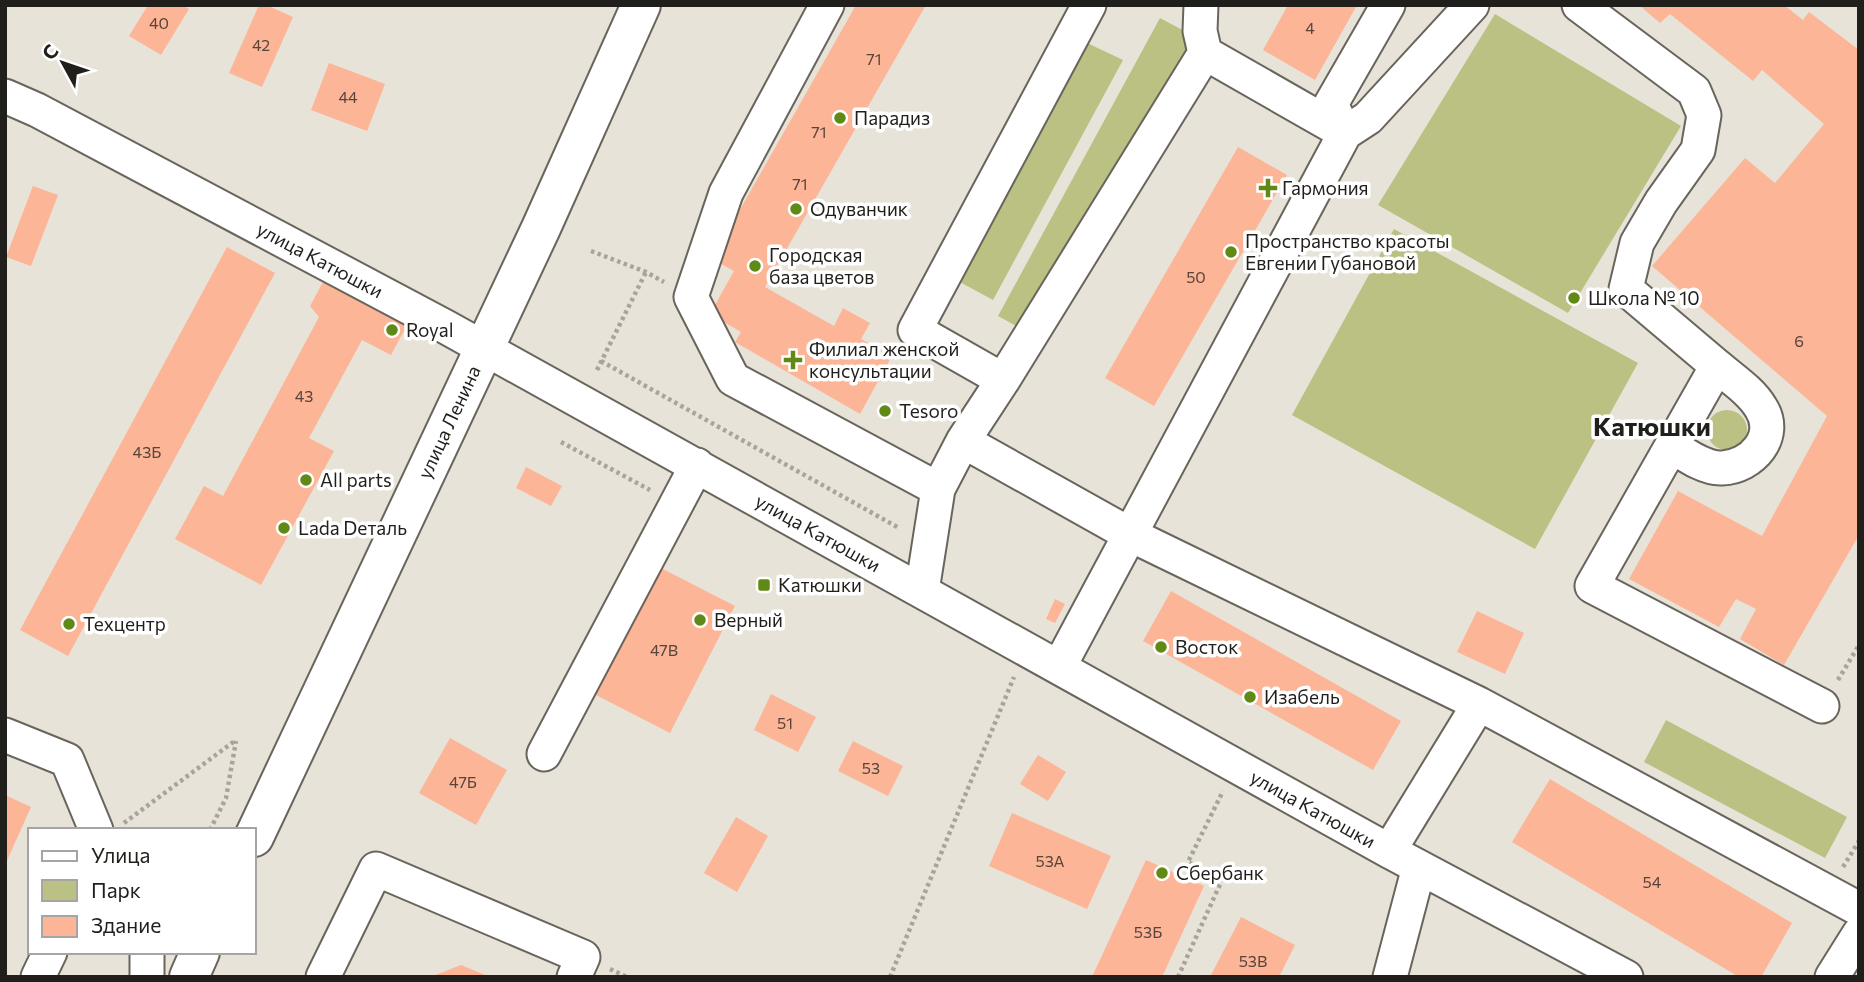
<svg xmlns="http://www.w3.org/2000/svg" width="1864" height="982" font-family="Commissioner,sans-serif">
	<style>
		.green { fill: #bbc083 }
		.building { fill: #fcb596 }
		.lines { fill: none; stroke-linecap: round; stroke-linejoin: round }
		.minor-casing { stroke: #69645c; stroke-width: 37 }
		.major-casing { stroke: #69645c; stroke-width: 42 }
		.path { stroke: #a8a49c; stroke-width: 4.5; stroke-dasharray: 3.5 3.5; stroke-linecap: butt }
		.minor { stroke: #fff; stroke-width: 33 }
		.major { stroke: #fff; stroke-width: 38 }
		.poi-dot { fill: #608915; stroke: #fff; stroke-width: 2.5 }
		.labels { text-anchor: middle; stroke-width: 7; stroke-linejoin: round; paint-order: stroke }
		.number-label { font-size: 16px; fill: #58443a }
		.poi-label { font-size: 19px; fill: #211f1b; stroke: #fff; text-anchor: start }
		.street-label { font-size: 19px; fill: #211f1b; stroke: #fff }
		.district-label { font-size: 26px; font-weight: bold; fill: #211f1b; stroke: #fff }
	</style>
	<rect width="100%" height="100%" fill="#e8e3d9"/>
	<!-- green -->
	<path class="green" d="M1495,14L1681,126L1568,313L1378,205Z
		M1160,18L1188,33L1184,79L1043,341L998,316Z
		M1064,32L1123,60L993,300L934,268Z
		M1394,229L1638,363L1535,549L1292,415Z
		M1707 430a20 20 0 1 1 40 0a20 20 0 1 1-40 0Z
		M1666,720L1847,817L1825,858L1644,762Z"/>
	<!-- building -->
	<path class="building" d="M148,5H182L189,9L161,55L129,36Z
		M259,5H266L293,17L262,87L229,73Z
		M856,5H926L765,287L834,326L843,308L870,323L861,339L892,356L860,414L735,342L741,332L710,314L734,271L712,259Z
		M1288,5H1357L1315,80L1263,50Z
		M1639,5H1784L1803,20L1809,12L1859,50V535L1784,665L1740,639L1756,609L1736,599L1719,627L1629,579L1678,491L1762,536L1827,416L1652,266L1745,158L1775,183L1824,124L1762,70L1753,81L1670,14L1660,23Z
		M329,63L385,84L367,131L311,110Z
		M1238,147L1287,175L1154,406L1105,378Z
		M33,186L58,195L31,266L6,257Z
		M227,247L275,273L68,656L20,630Z
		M329,271L412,316L391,355L362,340L309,438L334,451L261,585L175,539L204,486L223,496L319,317L310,306Z
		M526,467L562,486L551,506L516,488Z
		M659,567L735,606L670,733L594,694Z
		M1171,591L1401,721L1373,770L1143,641Z
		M1055,599L1065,604L1055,623L1046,619Z
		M1477,611L1524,633L1505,674L1457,652Z
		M771,694L816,717L798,752L754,730Z
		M450,738L507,770L476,825L419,793Z
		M853,741L903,766L888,796L838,771Z
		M1038,755L1066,772L1048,801L1020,784Z
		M1550,779L1792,923L1761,977H1739L1512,842Z
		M5,795L31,807L5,865Z
		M1012,813L1111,856L1087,909L989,866Z
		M736,817L768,836L737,892L704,873Z
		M1146,860L1204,886L1162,977H1092Z
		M1241,917L1295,945L1279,977H1210Z
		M461,965L490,977H430Z"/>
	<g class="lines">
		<defs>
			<path id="minor" d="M827,5L726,193L691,297L733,379L938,489
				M1579,5L1694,91L1704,115L1698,150L1661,202L1637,243L1626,289L1717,366L1592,586L1822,706
				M1205,53L1345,133L1368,118L1472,5
				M5,96L37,110L446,327L1389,851L1626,977
				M1003,380L915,330L1089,5
				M963,441L1131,535L1479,704L1859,909
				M1672,446C1686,455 1705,469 1722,468C1752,467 1779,436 1761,408C1751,391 1732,379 1717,366
				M922,591L938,489L963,441L1003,380L1205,53L1200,31L1201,5
				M1059,667L1345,133L1331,104L1388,5
				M5,735L67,760L96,830
				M544,754L697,465
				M1389,851L1479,704
				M38,977L50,952
				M147,977V952
				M323,977L376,869L583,957L574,977
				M1390,977L1419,867
				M1832,977L1859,934"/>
			<path id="major" d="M254,837L541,228L641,5
				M189,977L200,952"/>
		</defs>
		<!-- minor casing -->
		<use href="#minor" class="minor-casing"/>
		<!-- major casing -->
		<use href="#major" class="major-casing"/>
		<!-- path -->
		<path class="path" d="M591,251L646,272L664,282
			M601,361L899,528
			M597,370L646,272
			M561,442L650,490
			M1838,680L1859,645
			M124,823L236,740
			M210,830L226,798L236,741
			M1843,867L1859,841
			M610,969L627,977
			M890,977L1014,677
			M1178,977L1222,880L1188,862L1223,791"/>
		<!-- minor -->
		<use href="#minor" class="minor"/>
		<!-- major -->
		<use href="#major" class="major"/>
	</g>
	<!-- markers -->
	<g class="poi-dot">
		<circle cx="840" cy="118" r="7"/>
		<path d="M1264.5 177.5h7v7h7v7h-7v7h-7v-7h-7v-7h7z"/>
		<circle cx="796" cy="209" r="7"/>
		<circle cx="1231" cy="252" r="7"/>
		<circle cx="755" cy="266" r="7"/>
		<circle cx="1574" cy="298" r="7"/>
		<circle cx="392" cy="330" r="7"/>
		<path d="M789.5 349.5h7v7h7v7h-7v7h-7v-7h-7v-7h7z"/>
		<circle cx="885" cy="411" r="7"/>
		<circle cx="306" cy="480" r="7"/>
		<circle cx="284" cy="528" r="7"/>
		<rect x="757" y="578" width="14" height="14" rx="3.5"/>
		<circle cx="700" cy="620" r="7"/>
		<circle cx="69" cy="624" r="7"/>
		<circle cx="1161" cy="647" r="7"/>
		<circle cx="1250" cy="697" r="7"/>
		<circle cx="1162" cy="873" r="7"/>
	</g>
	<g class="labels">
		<!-- number labels -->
		<g class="number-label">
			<text x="159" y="29">40</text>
			<text x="1310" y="34">4</text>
			<text x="261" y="51">42</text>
			<text x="874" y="65">71</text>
			<text x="348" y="103">44</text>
			<text x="819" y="138">71</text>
			<text x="800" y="190">71</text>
			<text x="1196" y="283">50</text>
			<text x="1799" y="347">6</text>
			<text x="304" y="402">43</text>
			<text x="147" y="458">43Б</text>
			<text x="664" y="656">47В</text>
			<text x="785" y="729">51</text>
			<text x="871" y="774">53</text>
			<text x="463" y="788">47Б</text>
			<text x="1050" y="867">53А</text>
			<text x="1652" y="888">54</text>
			<text x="1148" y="938">53Б</text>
			<text x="1253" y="967">53В</text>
		</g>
		<!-- poi labels -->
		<g class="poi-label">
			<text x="854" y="125">Парадиз</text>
			<text x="1282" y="195">Гармония</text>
			<text x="810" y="216">Одуванчик</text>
			<text x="1245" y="248">Пространство красоты<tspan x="1245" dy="22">Евгении Губановой</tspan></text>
			<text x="769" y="262">Городская<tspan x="769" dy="22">база цветов</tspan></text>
			<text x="1588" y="305">Школа № 10</text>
			<text x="406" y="337">Royal</text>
			<text x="809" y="356">Филиал женской<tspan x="809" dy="22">консультации</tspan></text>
			<text x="899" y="418">Tesoro</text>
			<text x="320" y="487">All parts</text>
			<text x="298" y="535">Lada Dеталь</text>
			<text x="778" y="592">Катюшки</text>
			<text x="714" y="627">Верный</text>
			<text x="83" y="631">Техцентр</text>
			<text x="1175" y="654">Восток</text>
			<text x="1264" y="704">Изабель</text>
			<text x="1176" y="880">Сбербанк</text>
		</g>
		<!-- street labels -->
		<g class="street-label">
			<text transform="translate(320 260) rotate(28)" y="7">улица Катюшки</text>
			<text transform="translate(449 422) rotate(-65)" y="7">улица Ленина</text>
			<text transform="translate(818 533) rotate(29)" y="7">улица Катюшки</text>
			<text transform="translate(1313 809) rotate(29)" y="7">улица Катюшки</text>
		</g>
		<!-- district labels -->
		<g class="district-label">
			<text x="1652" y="436">Катюшки</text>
		</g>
	</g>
	<!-- border -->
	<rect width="1864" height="982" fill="none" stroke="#211f1b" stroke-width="14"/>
	<!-- legend -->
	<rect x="28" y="828" width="228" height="126" fill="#ffffff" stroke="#a6a5a4" stroke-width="2"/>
	<rect x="42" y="851" width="35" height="10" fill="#ffffff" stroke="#a6a5a4" stroke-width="2"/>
	<text x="91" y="863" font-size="21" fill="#211f1b">Улица</text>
	<rect x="42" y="880" width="35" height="21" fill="#bbc083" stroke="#a6a5a4" stroke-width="2"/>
	<text x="91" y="898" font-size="21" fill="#211f1b">Парк</text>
	<rect x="42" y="916" width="35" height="21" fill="#fcb596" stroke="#a6a5a4" stroke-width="2"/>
	<text x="91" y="933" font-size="21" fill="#211f1b">Здание</text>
	<!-- north arrow -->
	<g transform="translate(63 63) rotate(310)" stroke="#ffffff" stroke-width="5" paint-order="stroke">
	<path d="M0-5L12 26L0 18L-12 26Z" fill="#211f1b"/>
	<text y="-10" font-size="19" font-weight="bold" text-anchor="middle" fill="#211f1b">С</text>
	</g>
</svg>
